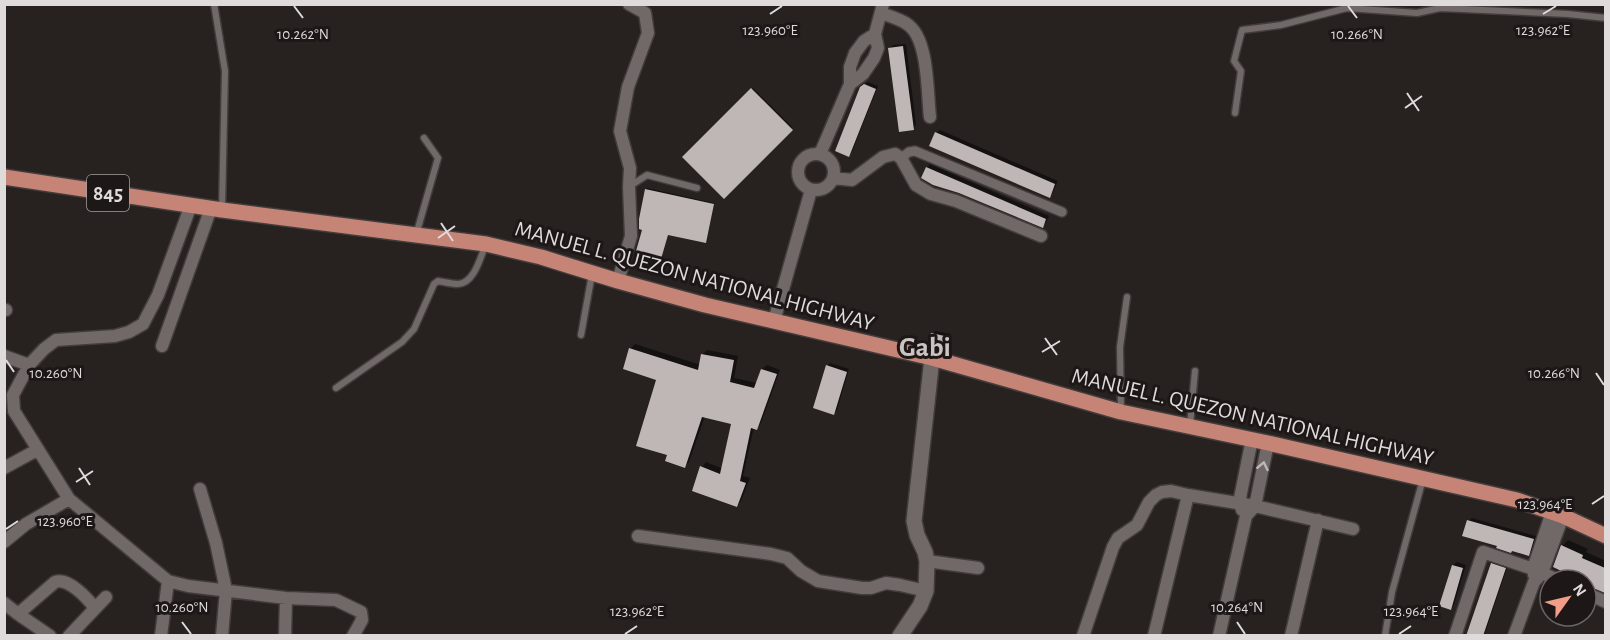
<svg xmlns="http://www.w3.org/2000/svg" width="1610" height="640" font-family="'Alegreya Sans',sans-serif">
	<style>
		.shadow { fill: #0007 }
		.building { fill: #bfb7b6 }
		.lines { fill: none; stroke-linecap: round; stroke-linejoin: round }
		.service-casing { stroke: #423d3c; stroke-width: 9 }
		.pedestrian-casing { stroke: #423d3c; stroke-width: 12 }
		.minor-casing { stroke: #423d3c; stroke-width: 15 }
		.tertiary-casing { stroke: #423d3c; stroke-width: 18 }
		.primary-casing { stroke: #423d3c; stroke-width: 18 }
		.service { stroke: #706968; stroke-width: 6 }
		.pedestrian { stroke: #706968; stroke-width: 9 }
		.minor { stroke: #706968; stroke-width: 12 }
		.tertiary { stroke: #706968; stroke-width: 15 }
		.primary { stroke: #c58476; stroke-width: 15 }
		.oneway { stroke: #beb9b8 }
		.ticks { fill: none; stroke: #dfdbda; stroke-width: 2 }
		.labels { text-anchor: middle; stroke-width: 6; stroke-linejoin: round; paint-order: stroke }
		.shield { fill: #1d1817; stroke: #a5a0a0; stroke-width: 1.5 }
		.shield-label { font-size: 21px; font-weight: bold; fill: #dfdbda }
		.street-label { font-size: 22px; fill: #dfdbda; stroke: #1d1817 }
		.district-label { font-size: 28px; font-weight: bold; fill: #ccc4c2; stroke: #1d1817 }
		.ticks-label { font-size: 15px; text-anchor: middle; fill: #dfdbda; stroke: #1d1817; stroke-width: 6; stroke-linejoin: round; paint-order: stroke }
	</style>
	<rect width="100%" height="100%" fill="#272120"/>
	<!-- shadow -->
	<path class="shadow" d="M906,44L916,125L913,129L889,49L893,45Z
		M868,82L878,86L852,152L848,155L861,87Z
		M753,88L793,128L724,197L684,157Z
		M940,130L1058,181L1053,192L1050,196L936,133Z
		M930,164L1049,216L1046,223L1042,226L927,168Z
		M647,188L714,203L707,240L705,242L644,229L646,190Z
		M935,331L951,334L949,347L946,350L932,334Z
		M635,344L701,365L702,355L707,350L738,356L734,378L757,383L762,369L767,365L780,370L761,423L756,428L754,427L743,476L750,478L741,501L737,506L702,467L706,462L723,469L733,422L705,416L689,462L685,466L669,454L658,379L630,349Z
		M830,363L849,369L837,410L834,413L827,366Z
		M1472,518L1536,536L1532,551L1528,554L1468,521Z
		M1568,540L1588,549L1586,552L1606,561V591L1586,584V580H1577L1576,576L1555,566L1563,545Z
		M1495,561L1508,565L1484,636H1468L1492,564Z
		M1457,562L1466,565L1454,605L1451,609L1453,565Z"/>
	<!-- building -->
	<path class="building" d="M903,46L914,130L899,132L888,48Z
		M864,84L876,89L849,157L835,151L860,87Z
		M751,88L793,130L724,199L682,157Z
		M935,132L1055,184L1050,198L929,146Z
		M926,167L1046,219L1043,228L959,193L933,185L921,178Z
		M645,189L714,204L706,243L668,235L661,259L636,251L642,230L639,229V219Z
		M931,333L949,337L946,352L928,347Z
		M629,348L698,370L701,354L734,360L730,382L754,388L761,369L777,374L757,430L751,428L740,481L746,483L737,507L692,491L700,466L720,474L731,424L702,417L685,468L665,461L667,455L636,446L656,380L623,369Z
		M826,365L847,372L834,415L813,408Z
		M1467,520L1534,539L1529,556L1512,551L1511,553L1496,548L1497,546L1462,536Z
		M1561,545L1583,555L1582,558L1605,568V593L1586,585V580H1572L1574,577L1553,567Z
		M1491,563L1506,568L1483,636H1466Z
		M1452,565L1463,568L1451,610L1439,606Z"/>
	<g class="lines">
		<defs>
			<path id="service" d="M214,4L225,71L222,209
				M1235,113L1241,71L1234,61L1242,30L1281,25L1347,8L1417,13L1440,8L1568,14L1606,18
				M630,186L647,175L697,188
				M416,235L438,158L424,138
				M581,335L592,274
				M336,388L402,342L414,329L434,284L438,281C444,282 452,284 458,284C474,283 480,259 485,246
				M1121,411L1120,347L1127,297
				M1190,426L1195,371
				M1385,636L1392,592L1423,479"/>
			<path id="pedestrian" d="M901,158L909,152L915,151L1062,212"/>
			<path id="minor" d="M881,13C889,16 900,19 907,24C929,38 927,93 930,117
				M850,84L863,74L874,58L878,48L875,34L883,4
				M798 172a18 18 0 1 1 36 0a18 18 0 1 1-36 0Z
				M820,154L850,84V67L855,53L864,41L875,34
				M833,178L852,180L883,157L895,154L901,158L916,185L931,194L956,201L1041,236
				M191,205L158,295L143,324L129,332L115,336L56,340L44,349L29,365L13,395L14,411L69,499L168,581L188,586L286,598L336,600L361,612L362,620L353,636
				M618,281L631,236L629,187L630,168L620,131L628,87L648,33L645,13L629,4
				M4,310H6
				M774,321L811,190
				M162,346L211,208
				M4,356L29,365
				M4,468L37,450
				M200,489L216,543L226,590L222,636
				M1242,510L1239,503L1252,439
				M638,536L771,554L787,558L801,571L818,581L862,588H871L886,583L900,585L926,591
				M4,542L26,524L69,499
				M927,561L978,568
				M1534,575L1533,569L1552,512
				M1586,593L1606,602
				M4,603L18,614L50,636
				M18,614L55,582C68,577 87,598 95,608
				M69,636L106,597
				M161,636L168,581
				M285,636L286,598
				M1083,636L1113,547L1118,538L1137,525L1149,502L1156,495L1162,492L1171,491L1188,495L1255,506L1353,529
				M1154,636L1188,495
				M1219,636L1246,516L1255,506L1268,443
				M1291,636L1318,520
				M1455,636L1483,552L1533,569L1558,580
				M1514,636L1534,582L1542,573L1563,516"/>
			<path id="tertiary" d="M900,636L920,606L926,591L927,561L925,552L917,535L914,521L932,358"/>
			<path id="primary" d="M4,177L222,210L486,244L541,257L618,281L705,305L932,358L1121,412L1268,443L1517,500L1563,516L1606,536"/>
		</defs>
		<!-- service casing -->
		<use href="#service" class="service-casing"/>
		<!-- pedestrian casing -->
		<use href="#pedestrian" class="pedestrian-casing"/>
		<!-- minor casing -->
		<use href="#minor" class="minor-casing"/>
		<!-- tertiary casing -->
		<use href="#tertiary" class="tertiary-casing"/>
		<!-- primary casing -->
		<use href="#primary" class="primary-casing"/>
		<!-- service -->
		<use href="#service" class="service"/>
		<!-- pedestrian -->
		<use href="#pedestrian" class="pedestrian"/>
		<!-- minor -->
		<use href="#minor" class="minor"/>
		<!-- tertiary -->
		<use href="#tertiary" class="tertiary"/>
		<!-- primary -->
		<use href="#primary" class="primary"/>
	</g>
	<!-- one-way arrows -->
	<defs><path id="oneway-chevron" d="M-2-3.5L2.5 0L-2 3.5" fill="none" stroke-width="1.6" stroke-linecap="round" stroke-linejoin="round" transform="scale(1.5)"/></defs>
	<use class="oneway" href="#oneway-chevron" transform="translate(1263 466) rotate(-78)"/>
	<!-- ticks -->
	<path class="ticks" d="M294,6L303,18M1348,6L1357,18M770,14L782,6M1543,14L1556,6M1407,93L1419,111M1405,108L1422,96M441,223L453,241M438,238L455,226M1045,338L1057,355M1042,352L1060,341M6,360L14,372M1596,373L1604,385M79,468L90,485M76,482L93,471M1592,504L1604,496M6,529L18,521M182,622L191,634M1237,622L1245,634M625,634L637,626M1399,634L1411,626"/>
	<g class="labels">
		<!-- shield labels -->
		<rect class="shield" x="87" y="175" width="42" height="36" rx="4.5"/>
		<g class="shield-label">
			<text x="108" y="200">845</text>
		</g>
		<!-- street labels -->
		<g class="street-label">
			<text transform="translate(695 275) rotate(15)" y="8">MANUEL L. QUEZON NATIONAL HIGHWAY</text>
			<text transform="translate(1253 416) rotate(13)" y="8">MANUEL L. QUEZON NATIONAL HIGHWAY</text>
		</g>
		<!-- district labels -->
		<g class="district-label">
			<text x="925" y="356">Gabi</text>
		</g>
	</g>
	<g class="ticks-label">
		<text x="770" y="35">123.960°E</text>
		<text x="1543" y="35">123.962°E</text>
		<text x="1357" y="39">10.266°N</text>
		<text x="303" y="39">10.262°N</text>
		<text x="56" y="378">10.260°N</text>
		<text x="1554" y="378">10.266°N</text>
		<text x="1545" y="509">123.964°E</text>
		<text x="65" y="526">123.960°E</text>
		<text x="182" y="612">10.260°N</text>
		<text x="1237" y="612">10.264°N</text>
		<text x="637" y="616">123.962°E</text>
		<text x="1411" y="616">123.964°E</text>
	</g>
	<!-- border -->
	<rect width="1610" height="640" fill="none" stroke="#dfdbda" stroke-width="12"/>
	<!-- north arrow -->
	<g transform="translate(1568 598) rotate(56)"><circle r="28" fill="#1d1817" stroke="#6b6665" stroke-width="1.5"/>
	<path d="M0-4.5L10 22L0 15L-10 22Z" fill="#f49e8a"/>
	<text y="-9" font-size="16" font-weight="bold" text-anchor="middle" fill="#dfdbda">N</text>
	</g>
</svg>
